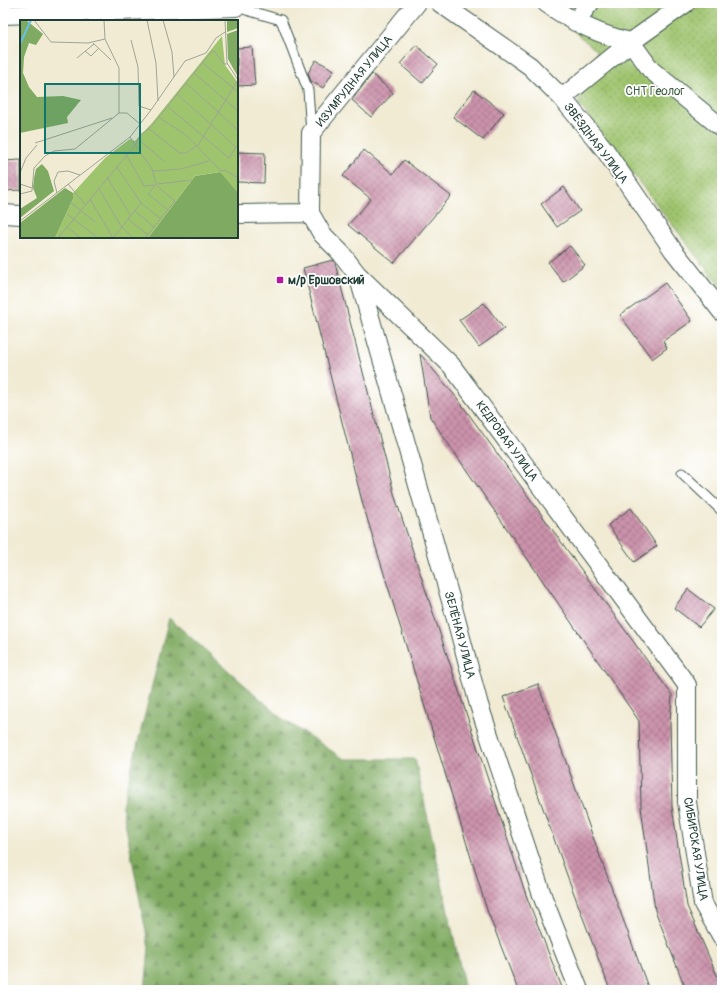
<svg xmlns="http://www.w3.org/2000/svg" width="725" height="993" font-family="Pangolin,sans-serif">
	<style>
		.forest { fill: url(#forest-firs); stroke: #4f744a }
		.garden { fill: url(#garden-dots); stroke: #5f8051 }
		.building { fill: url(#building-cross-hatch) }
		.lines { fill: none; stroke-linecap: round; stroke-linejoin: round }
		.service-casing { stroke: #3e574c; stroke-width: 11 }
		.minor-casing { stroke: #3e574c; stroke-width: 20 }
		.service { stroke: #fff; stroke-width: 9 }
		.minor { stroke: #fff; stroke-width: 18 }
		.poi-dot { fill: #b5179e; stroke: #fff; stroke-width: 1.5 }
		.labels { text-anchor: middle; stroke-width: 3.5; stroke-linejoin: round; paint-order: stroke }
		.street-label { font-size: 12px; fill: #1f3d34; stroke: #fff }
		.park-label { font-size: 12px; fill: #3f5f42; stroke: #fff }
		.poi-label { font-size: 12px; font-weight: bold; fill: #1f3d34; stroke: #fff; text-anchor: start }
		.inset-river { fill: none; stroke: #69c0e6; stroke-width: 2 }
		.inset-road { fill: none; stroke: #9da594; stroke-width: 1 }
		.view { fill: #0f766e; fill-opacity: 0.15; stroke: #0f766e; stroke-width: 2 }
		.inset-edge { fill: none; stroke: #1f3d34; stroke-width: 2 }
	</style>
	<defs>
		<pattern id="forest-firs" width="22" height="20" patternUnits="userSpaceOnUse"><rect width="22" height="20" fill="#7faa61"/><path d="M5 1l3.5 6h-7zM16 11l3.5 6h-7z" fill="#678c51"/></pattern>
		<pattern id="garden-dots" width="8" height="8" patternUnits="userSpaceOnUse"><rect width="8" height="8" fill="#9fc46e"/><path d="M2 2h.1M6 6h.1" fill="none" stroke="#81a05b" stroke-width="1.8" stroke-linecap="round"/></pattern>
		<pattern id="building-cross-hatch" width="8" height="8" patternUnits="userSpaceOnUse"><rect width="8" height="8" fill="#cc93ac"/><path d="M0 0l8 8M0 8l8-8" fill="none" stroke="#a5798d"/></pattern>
	</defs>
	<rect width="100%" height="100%" fill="#fff"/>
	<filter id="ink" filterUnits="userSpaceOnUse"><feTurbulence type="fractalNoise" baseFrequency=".025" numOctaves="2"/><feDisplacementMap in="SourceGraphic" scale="8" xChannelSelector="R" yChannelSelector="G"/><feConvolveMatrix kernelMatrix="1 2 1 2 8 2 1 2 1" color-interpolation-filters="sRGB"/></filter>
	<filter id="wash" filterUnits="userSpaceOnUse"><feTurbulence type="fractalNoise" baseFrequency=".012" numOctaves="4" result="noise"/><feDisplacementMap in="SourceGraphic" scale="16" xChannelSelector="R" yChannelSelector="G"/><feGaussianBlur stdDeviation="0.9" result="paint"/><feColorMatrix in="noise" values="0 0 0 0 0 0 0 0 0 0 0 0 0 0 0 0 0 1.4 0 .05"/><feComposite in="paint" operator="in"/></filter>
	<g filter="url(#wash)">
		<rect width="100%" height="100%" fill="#f1ebd4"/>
		<!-- forest -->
		<path class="forest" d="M169,618L283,719L344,759H415L463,980V990H145L149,948L122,806Z"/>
		<!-- garden -->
		<path class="garden" d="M541,3H722V289L578,103L597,51Z"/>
		<g id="blocks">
			<!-- building -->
			<path class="building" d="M416,45L438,64L422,83L400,64Z
				M252,47L255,85L237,86V48Z
				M316,60L334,70L323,88L311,81L308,73Z
				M372,74L393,93L371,117L352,100Z
				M474,90L504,113L483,140L453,117Z
				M364,150L393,174L404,160L451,196L394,263L348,225L371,199L343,176Z
				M237,152L265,153L264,183L237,182Z
				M21,160V190L3,191V161Z
				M564,187L580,211L557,227L541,204Z
				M570,246L585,265L563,282L548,262Z
				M333,260L335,263L395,497L526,895L563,990H518L487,910L363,505L303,268Z
				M665,283L692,321L663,341L667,348L652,359L620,315Z
				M484,303L504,329L479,347L459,320Z
				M420,354L457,398L672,695L670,722L672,807L687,906L722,987V990H686L655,910L641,807L639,721L430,417Z
				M631,508L657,546L634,562L608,525Z
				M688,589L714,609L699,627L674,608Z
				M538,684L602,862L649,990H610L567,875L503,697Z"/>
		</g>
	</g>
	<g filter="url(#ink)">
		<use href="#blocks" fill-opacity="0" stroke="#3e574c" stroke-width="1"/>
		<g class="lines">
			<defs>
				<path id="service" d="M236,7L281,20L308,90L311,132
					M682,473L722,511"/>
				<path id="minor" d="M417,3L311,133L310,213L322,234L341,253L357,274L451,365L687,685V802L703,904L722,937
					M440,3L530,66L562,98L605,150L673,250L722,312
					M546,3C572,22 599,35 631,42L651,70L722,128
					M3,15L236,7L240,3
					M575,22L590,3
					M562,98L631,42L686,3
					M3,214L21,215
					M237,214L310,213
					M358,275L453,608L479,705L543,898L579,990"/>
			</defs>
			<!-- service casing -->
			<use href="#service" class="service-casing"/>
			<!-- minor casing -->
			<use href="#minor" class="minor-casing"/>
			<!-- service -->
			<use href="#service" class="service"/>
			<!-- minor -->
			<use href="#minor" class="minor"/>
		</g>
	</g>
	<!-- markers -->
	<rect class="poi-dot" x="276" y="276" width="8" height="8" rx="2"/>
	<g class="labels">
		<!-- street labels -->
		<g class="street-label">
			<text transform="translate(354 81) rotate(-51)" y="4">ИЗУМРУДНАЯ УЛИЦА</text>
			<text transform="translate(596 143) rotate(53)" y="4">ЗВЁЗДНАЯ УЛИЦА</text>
			<text transform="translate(507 441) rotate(54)" y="4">КЕДРОВАЯ УЛИЦА</text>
			<text transform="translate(460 635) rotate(75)" y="4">ЗЕЛЁНАЯ УЛИЦА</text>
			<text transform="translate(696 849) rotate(81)" y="4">СИБИРСКАЯ УЛИЦА</text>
		</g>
		<!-- park labels -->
		<g class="park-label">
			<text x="655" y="95">СНТ Геолог</text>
		</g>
		<!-- poi labels -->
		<g class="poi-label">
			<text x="288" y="284">м/р Ершовский</text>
		</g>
	</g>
	<!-- overview -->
	<g transform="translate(20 20)">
		<rect width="218" height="218" fill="#f1ebd4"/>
		<path d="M0,0H6L23,14L16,25L9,23L4,37L3,53L9,67L17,77L43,76L61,80L47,97L48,103L0,113ZM207,0H218V8L207,12ZM218,10V57L208,39L207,14ZM22,144L28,151L34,171L0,198V189L17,178L13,168L14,158L16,149ZM200,152L218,166V218H128L175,156ZM45,168L53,173V179L35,218H0V203Z" fill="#7faa61"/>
		<path d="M202,16L205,45L218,63V173L200,152L175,156L128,218H35L53,179V173L85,138L110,119L115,121L132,103Z" fill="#9fc46e"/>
		<path class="inset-river" d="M0,24L11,0"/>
		<path class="inset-road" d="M14,0L31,22L68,23L85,19M84,0L85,19L99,48V93M127,0L136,43L138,81M143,0L152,32L154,57M205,0L207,43L218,60M73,23L91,40M65,31L71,36L79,28M57,38L74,24M183,43L218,72M174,53L218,91M166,63L218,110M147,86L209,138L216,127L157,74M131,90L165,41L186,33L196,18L205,12M99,93H107L120,104M138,97L166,115L201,151L205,150L218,158M128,108L160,133H166L176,126M110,117L132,149L137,166L155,181L125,218M118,119L145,142M15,123L92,98M177,127L218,60M106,134L124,166L135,165M96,146L121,183L141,199M133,151L161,149L189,141M0,153L6,138L17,125M87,157L111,196M0,164L12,168M48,164L65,184M138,164L172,160M135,165L128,174L148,190M79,169L101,206L113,218M37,173L34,161L38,152L48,151L60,155M0,174L12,171L14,148L25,136L34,131L55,129L99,93M70,179L93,218L121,183M50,182L75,202M115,191L134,207M47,194L78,218M108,199L128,215M0,201L110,117L131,90L119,86L118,47L111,20M47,207L61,218M38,218L116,124L120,115L131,107L191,32L194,31L204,44H207"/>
		<path class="view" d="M25,64H120V133H25Z"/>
		<rect width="218" height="218" class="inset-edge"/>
	</g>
	<!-- margin -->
	<rect width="725" height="993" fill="none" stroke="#fff" stroke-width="16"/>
</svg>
